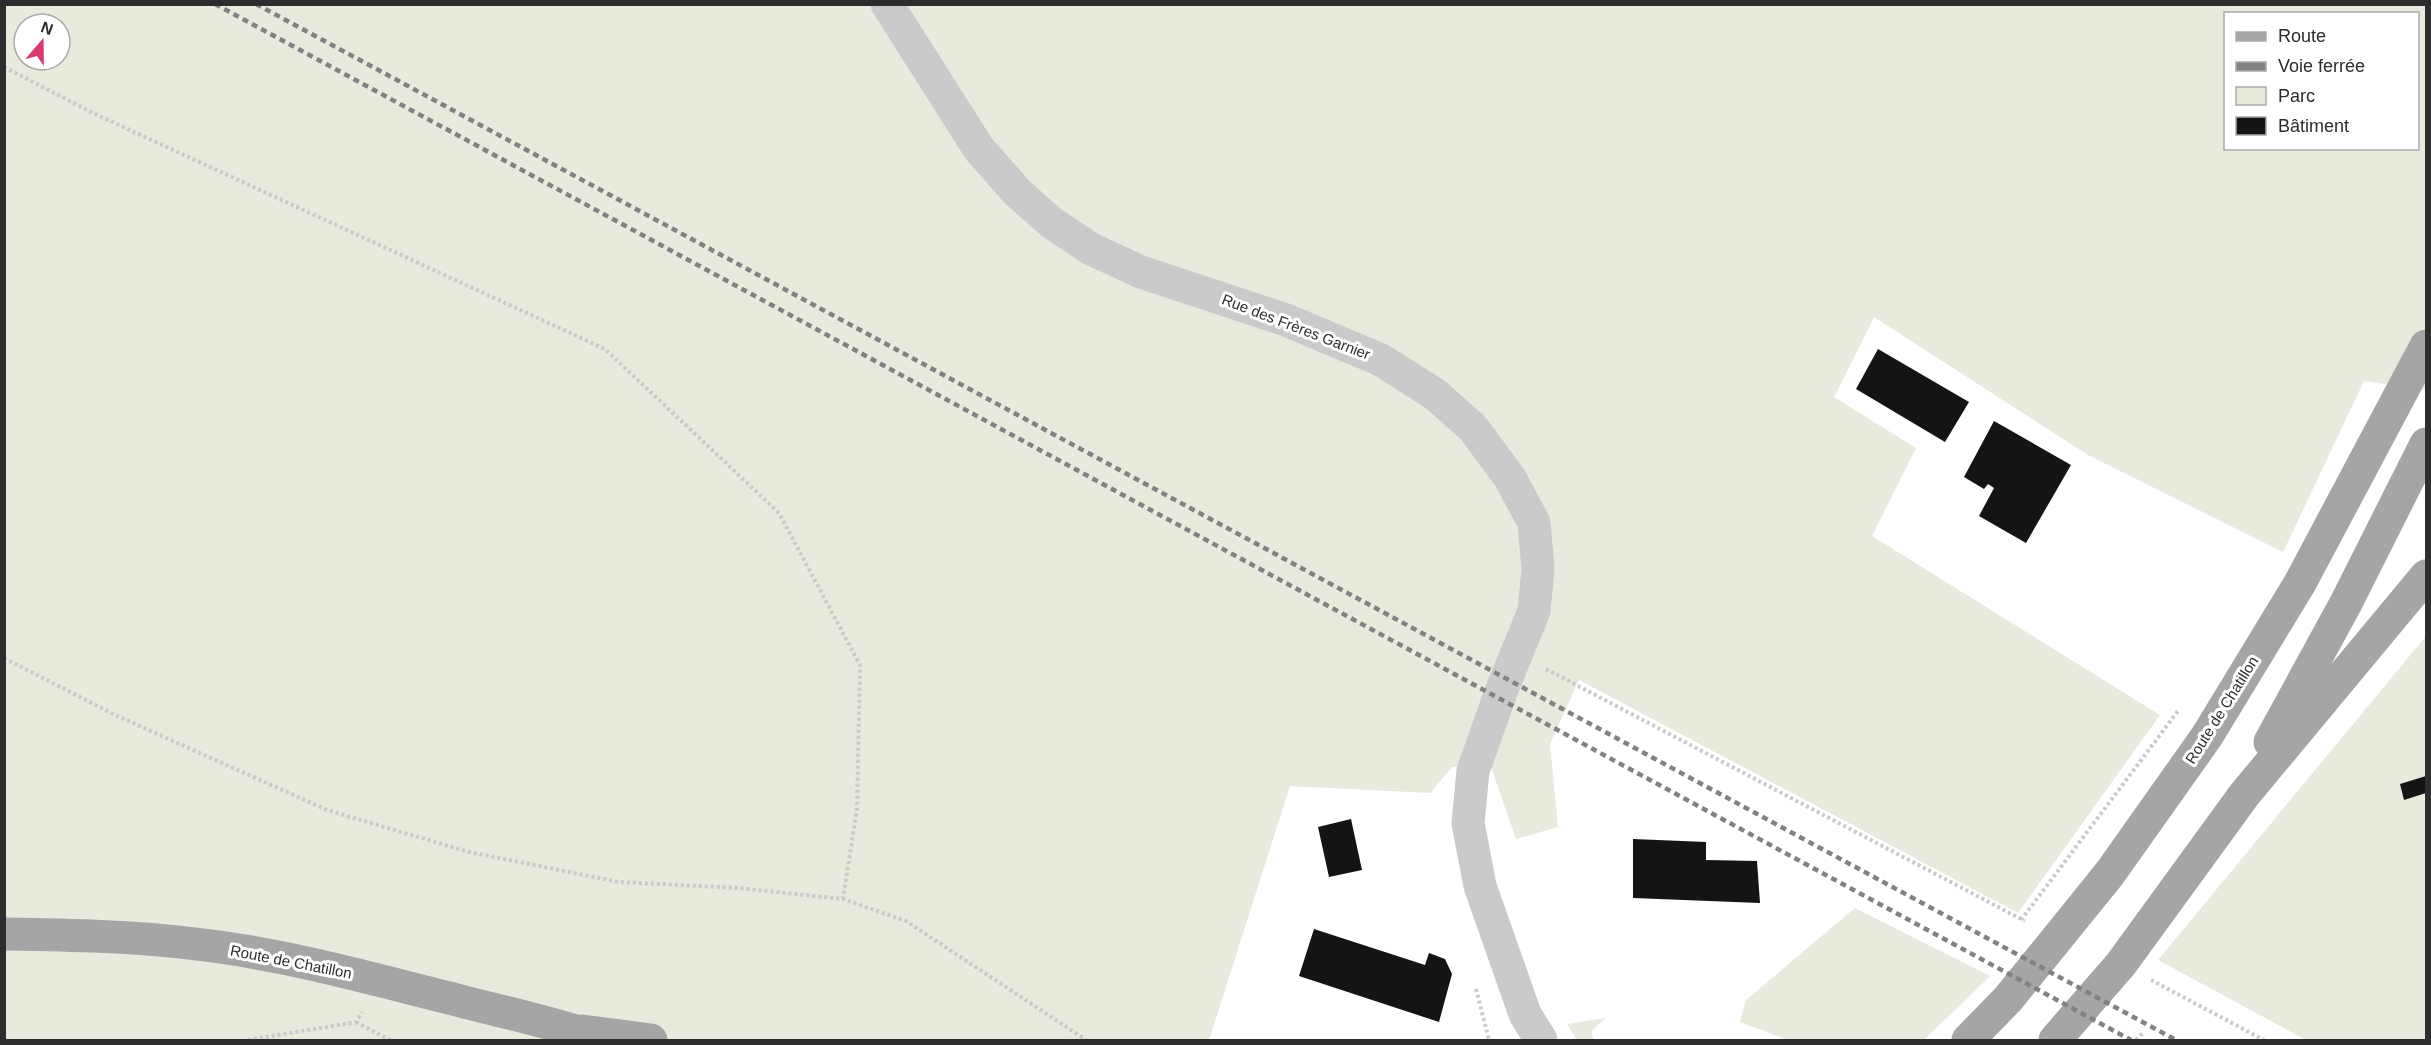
<svg xmlns="http://www.w3.org/2000/svg" width="2431" height="1045" font-family="Helvetica,sans-serif">
	<style>
		.green { fill: #e7eadc; fill-rule: evenodd }
		.building { fill: #141414 }
		.lines { fill: none; stroke-linecap: round; stroke-linejoin: round }
		.path { stroke: #cacaca; stroke-width: 4; stroke-dasharray: 3 3; stroke-linecap: butt }
		.minor { stroke: #cacaca; stroke-width: 33 }
		.major { stroke: #a5a5a5; stroke-width: 33 }
		.rail { stroke: #828282; stroke-width: 4.5; stroke-dasharray: 6 4.5; stroke-linecap: butt }
		.labels { text-anchor: middle; stroke-width: 6; stroke-linejoin: round; paint-order: stroke }
		.street-label { font-size: 15px; fill: #2d2d2d; stroke: #fff }
	</style>
	<rect width="100%" height="100%" fill="#fff"/>
	<!-- green -->
	<path class="green" d="M5,5H2426V390L2364,381L2283,552L2088,455L1874,317L1834,397L1916,448L1872,536L2160,715L2018,913L1579,680L1550,744L1558,827L1516,839L1491,767H1452L1430,793L1290,786L1209,1040H5ZM2226,14H2418V148H2226ZM24,24H60V60H24Z
		M2426,636V1040H2306L2158,960Z
		M1855,908L1990,976L1924,1040H1789L1740,1022L1746,1000Z
		M1606,1018L1591,1031L1594,1040H1577L1567,1024Z"/>
	<!-- building -->
	<path class="building" d="M1878,349L1969,402L1945,442L1856,389Z
		M1994,421L2071,465L2026,543L1979,516L1994,488L1988,484L1984,489L1964,477Z
		M2426,776V793L2404,800L2400,784Z
		M1351,819L1362,870L1329,877L1318,827Z
		M1633,839L1706,842V860L1757,861L1760,903L1633,898Z
		M1314,929L1425,965L1429,953L1445,959L1452,974L1439,1022L1299,976Z"/>
	<g class="lines">
		<!-- path -->
		<path class="path" d="M4,67L93,113L605,349L779,513L860,665L857,809L843,899
			M4,658L115,715L327,810L469,852L619,882L738,888L843,899L906,921L1086,1040
			M1546,669L2025,921
			M2021,920L2178,711
			M2151,980L2264,1040
			M1476,989L1489,1040
			M356,1022L390,1040
			M248,1040L356,1022L362,1012
			M2136,1040L2143,1033"/>
		<!-- minor -->
		<path class="minor" d="M887,4L979,149L1018,193L1052,223L1091,249L1141,272L1286,320L1381,360L1436,395L1473,428L1510,478L1534,523L1538,569L1534,611L1502,689L1473,771L1468,823L1480,886L1525,1014L1541,1040"/>
		<!-- major -->
		<path class="major" d="M2270,742L2346,603L2426,444
			M4,934C68,935 132,936 196,944C278,953 365,977 445,997C498,1011 552,1022 604,1040
			M582,1031L651,1040
			M1968,1040L2008,999L2110,873L2207,736L2300,583L2426,346
			M2055,1040L2121,964L2244,795L2426,576"/>
		<!-- rail -->
		<path class="rail" d="M215,4L2131,1040
			M256,4L2176,1040"/>
	</g>
	<g class="labels">
		<!-- street labels -->
		<g class="street-label">
			<text transform="translate(1296 327) rotate(21)" y="5">Rue des Frères Garnier</text>
			<text transform="translate(2222 710) rotate(-58)" y="5">Route de Chatillon</text>
			<text transform="translate(291 962) rotate(11)" y="5">Route de Chatillon</text>
		</g>
	</g>
	<!-- border -->
	<rect width="2431" height="1045" fill="none" stroke="#2d2d2d" stroke-width="12"/>
	<!-- legend -->
	<rect x="2224" y="12" width="195" height="138" fill="#ffffff" stroke="#ababab" stroke-width="1.5"/>
	<rect x="2236" y="32" width="30" height="9" fill="#a5a5a5" stroke="#ababab" stroke-width="1.5"/>
	<text x="2278" y="42" font-size="18" fill="#2d2d2d">Route</text>
	<rect x="2236" y="62" width="30" height="9" fill="#828282" stroke="#ababab" stroke-width="1.5"/>
	<text x="2278" y="72" font-size="18" fill="#2d2d2d">Voie ferrée</text>
	<rect x="2236" y="87" width="30" height="18" fill="#e7eadc" stroke="#ababab" stroke-width="1.5"/>
	<text x="2278" y="102" font-size="18" fill="#2d2d2d">Parc</text>
	<rect x="2236" y="117" width="30" height="18" fill="#141414" stroke="#ababab" stroke-width="1.5"/>
	<text x="2278" y="132" font-size="18" fill="#2d2d2d">Bâtiment</text>
	<!-- north arrow -->
	<g transform="translate(42 42) rotate(20)"><circle r="28" fill="#ffffff" stroke="#ababab" stroke-width="1.5"/>
	<path d="M0-4.5L10 22L0 15L-10 22Z" fill="#db396d"/>
	<text y="-9" font-size="16" font-weight="bold" text-anchor="middle" fill="#2d2d2d">N</text>
	</g>
</svg>
